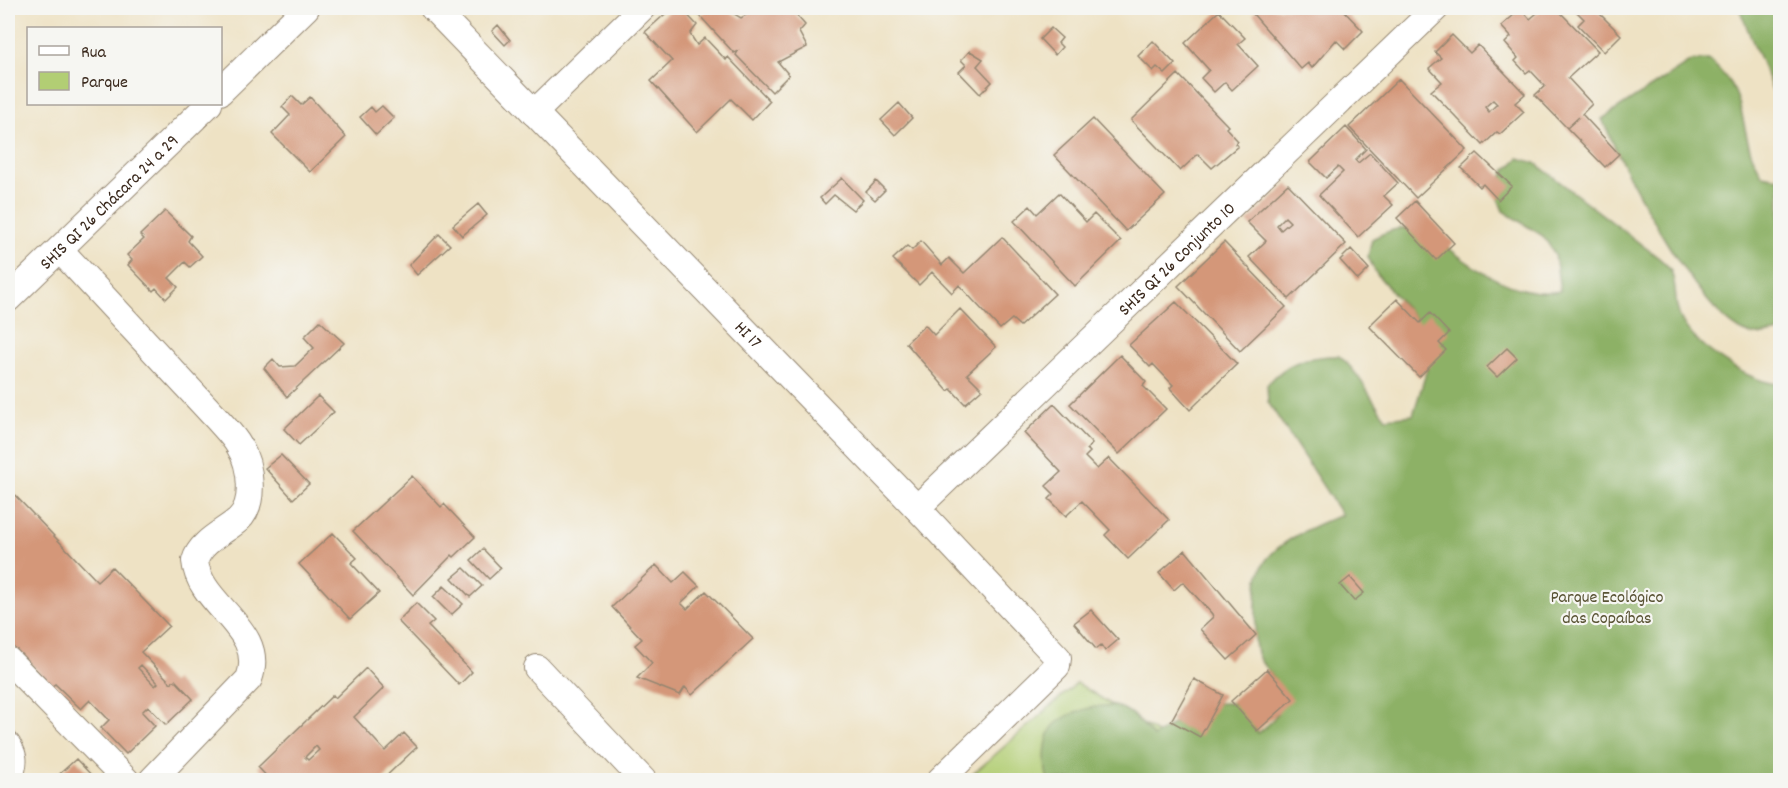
<svg xmlns="http://www.w3.org/2000/svg" width="1788" height="788" font-family="Dekko,sans-serif">
	<style>
		.green { fill: #b2ce74; stroke: #767c49; stroke-width: 1.5 }
		.forest { fill: #8db166; stroke: #646e42; stroke-width: 1.5 }
		.building { fill: #d49779; fill-rule: evenodd }
		.lines { fill: none; stroke-linecap: round; stroke-linejoin: round }
		.service-casing { stroke: #948671; stroke-width: 16 }
		.minor-casing { stroke: #948671; stroke-width: 28 }
		.service { stroke: #fff; stroke-width: 14 }
		.minor { stroke: #fff; stroke-width: 26 }
		.labels { text-anchor: middle; stroke-width: 4.5; stroke-linejoin: round; paint-order: stroke }
		.street-label { font-size: 18px; fill: #3b2a1e; stroke: #f6f6f2 }
		.park-label { font-size: 18px; fill: #595334; stroke: #f6f6f2 }
	</style>
	<rect width="100%" height="100%" fill="#f6f6f2"/>
	<filter id="ink" filterUnits="userSpaceOnUse"><feTurbulence type="fractalNoise" baseFrequency=".0167" numOctaves="2"/><feDisplacementMap in="SourceGraphic" scale="12" xChannelSelector="R" yChannelSelector="G"/><feConvolveMatrix kernelMatrix="1 2 1 2 8 2 1 2 1" color-interpolation-filters="sRGB"/></filter>
	<filter id="wash" filterUnits="userSpaceOnUse"><feTurbulence type="fractalNoise" baseFrequency=".008" numOctaves="4" result="noise"/><feDisplacementMap in="SourceGraphic" scale="24" xChannelSelector="R" yChannelSelector="G"/><feGaussianBlur stdDeviation="1.35" result="paint"/><feColorMatrix in="noise" values="0 0 0 0 0 0 0 0 0 0 0 0 0 0 0 0 0 1.4 0 .05"/><feComposite in="paint" operator="in"/></filter>
	<g filter="url(#wash)">
		<rect width="100%" height="100%" fill="#eee2c4"/>
		<!-- green -->
		<path class="green" d="M1077,683L1232,780H966Z"/>
		<!-- forest -->
		<path class="forest" d="M1739,8H1780V108Z
			M1709,60C1745,92 1738,107 1750,149C1753,158 1758,166 1762,175L1779,178L1780,159V332C1766,335 1754,338 1740,330C1691,301 1625,172 1602,119L1691,61Z
			M1519,158L1535,163L1659,258C1663,262 1669,266 1671,271C1678,287 1673,306 1682,321C1696,347 1750,383 1780,384V780H1048C1044,767 1044,748 1049,734C1056,714 1099,702 1118,707C1133,711 1144,726 1153,737C1182,719 1207,696 1241,705L1258,733C1275,721 1288,705 1277,683C1272,672 1260,665 1257,653C1253,639 1256,626 1256,612C1256,598 1256,579 1262,567C1273,543 1319,523 1342,515L1268,402L1267,385C1288,361 1307,356 1339,356C1360,373 1369,397 1386,418L1413,415L1431,357L1417,321L1376,273L1368,257L1372,239C1384,233 1398,226 1412,228C1428,230 1438,240 1451,250C1481,274 1520,298 1560,291L1555,254L1543,236L1503,211L1496,193L1505,171Z"/>
		<g id="blocks">
			<!-- building -->
			<path class="building" d="M672,8H681L697,25L690,34L697,45L705,38L726,60L728,57L770,101L752,120L731,99L697,132L651,81L672,61L645,32Z
				M705,8H724L741,18L759,8H790L805,25L799,32L807,47L778,62L789,75L772,92L736,55L738,51L734,53L700,16L707,9Z
				M1259,8H1341L1363,31L1345,49L1336,40L1312,68L1308,63L1301,69L1253,14Z
				M1543,8H1556L1598,51L1568,78L1592,104L1582,114L1619,154L1605,167L1567,128L1579,117L1567,128L1535,95L1545,86L1530,70L1526,73L1515,61L1518,58L1505,43L1511,37L1501,26L1521,9L1530,19Z
				M1573,8H1594L1621,35L1604,52L1578,25L1584,19Z
				M1219,11L1245,38L1238,44L1258,66L1232,90L1225,82L1214,92L1201,78L1209,70L1185,43Z
				M498,25L510,40L505,45L492,31Z
				M1051,28L1062,38L1058,43L1062,47L1055,55L1040,39Z
				M1452,35L1470,53L1478,45L1525,94L1515,103L1524,112L1500,134L1497,132L1483,145L1431,91L1442,82L1429,68L1441,58L1435,52ZM1493,100L1497,104L1489,112L1485,107Z
				M1153,41L1175,64L1165,74L1157,67L1153,71L1138,56Z
				M970,51L983,59L977,66L992,82L980,94L959,72L966,65L961,60Z
				M1178,74L1228,126L1226,128L1238,141L1235,144L1238,146L1212,168L1198,154L1180,171L1131,120Z
				M1399,79L1467,150L1416,198L1349,127Z
				M292,96L301,105L310,97L346,137L310,172L272,134L290,115L282,107Z
				M899,103L912,118L895,135L881,120Z
				M382,106L394,118L376,135L360,117L371,107L375,112Z
				M1093,119L1165,195L1126,231L1054,155Z
				M1346,127L1366,149L1355,160L1358,163L1370,153L1398,183L1384,196L1393,205L1358,237L1319,195L1343,172L1338,167L1326,178L1310,162Z
				M1477,153L1512,186L1498,200L1483,184L1480,187L1461,168Z
				M842,178L863,200L853,210L834,195L825,204L820,198Z
				M876,181L885,190L875,200L866,192Z
				M1288,184L1346,244L1289,299L1249,257L1266,241L1247,222ZM1285,217L1290,222L1281,230L1277,225Z
				M1059,193L1086,222L1094,214L1121,241L1075,286L1014,221L1030,206L1037,214Z
				M1415,201L1454,243L1436,260L1397,218Z
				M478,204L487,215L462,236L453,225Z
				M165,211L191,236L188,241L202,256L190,267L185,262L169,278L178,287L166,299L156,288L153,291L128,265L132,260L127,255L144,239L140,235Z
				M439,234L450,245L417,275L409,265Z
				M1002,237L1055,294L1020,326L1012,319L1000,329L959,285L952,293L932,272L919,285L893,259L907,246L912,250L921,241L942,265L949,258L964,273Z
				M1224,242L1286,307L1240,351L1178,286Z
				M1351,249L1369,269L1358,280L1340,260Z
				M1397,299L1420,323L1430,313L1449,333L1439,343L1446,350L1419,377L1369,326Z
				M1176,302L1237,364L1190,410L1170,388L1173,385L1153,364L1150,367L1129,345Z
				M960,309L996,347L967,374L982,389L965,404L951,389L948,391L906,343L925,325L934,335Z
				M320,321L344,343L287,397L264,368L273,359L280,367L295,366L314,348L304,337Z
				M1507,348L1517,358L1497,377L1487,367Z
				M1120,355L1146,382L1143,386L1166,409L1119,454L1070,404Z
				M318,396L334,412L299,445L284,429Z
				M1054,404L1092,444L1087,449L1090,452L1085,457L1097,469L1109,458L1169,520L1128,559L1105,535L1110,530L1082,501L1066,516L1049,499L1054,494L1046,486L1061,472L1024,433Z
				M281,455L309,484L293,499L265,468Z
				M412,476L441,507L444,504L475,537L454,557L452,555L413,595L353,531Z
				M8,488L97,581L112,567L169,626L141,652L171,683L175,680L193,699L166,725L148,706L142,712L155,726L126,754L101,728L109,720L90,700L81,709L55,684L52,686L17,650L14,652L8,646ZM141,665L158,683L155,686L138,668Z
				M333,533L357,558L351,563L379,593L350,619L299,564Z
				M483,549L501,568L489,579L471,560Z
				M1185,550L1256,635L1228,660L1200,629L1213,617L1212,614L1183,582L1174,590L1159,573Z
				M656,565L673,583L685,572L699,586L681,603L687,609L706,591L753,639L692,695L685,687L680,695L637,678L652,663L635,645L642,639L612,607Z
				M464,568L482,586L470,597L452,578Z
				M1350,577L1364,593L1354,601L1340,585Z
				M444,586L463,604L451,615L433,597Z
				M416,603L434,621L428,626L472,672L459,685L398,621Z
				M1091,610L1118,640L1105,651L1101,645L1096,649L1074,623Z
				M366,668L384,688L354,717L385,751L404,733L417,747L382,780H270L258,767L333,695L335,698ZM316,746L319,750L308,760L305,757Z
				M1267,669L1293,699L1257,731L1231,701Z
				M1194,679L1223,695L1200,737L1171,721Z
				M76,759L96,780H53Z"/>
		</g>
	</g>
	<g filter="url(#ink)">
		<use href="#blocks" fill-opacity="0" stroke="#948671" stroke-width="1.5"/>
		<g class="lines">
			<defs>
				<path id="service" d="M8,736C21,751 23,763 14,780"/>
				<g id="minor">
					<path id="s1" d="M433,8L917,508L1058,658L1057,666L940,780"/>
					<path d="M220,92L306,8"/>
					<path d="M534,113L642,8"/>
					<path d="M60,250L219,421C226,429 234,437 239,446C251,465 256,504 238,520C224,532 200,542 195,561C199,606 268,629 249,679L152,780"/>
					<path id="s2" d="M8,299L209,104"/>
					<path id="s3" d="M917,508L1436,8"/>
					<path d="M8,660L126,780"/>
					<path d="M537,668L643,780"/>
				</g>
			</defs>
			<!-- service casing -->
			<use href="#service" class="service-casing"/>
			<!-- minor casing -->
			<use href="#minor" class="minor-casing"/>
			<!-- service -->
			<use href="#service" class="service"/>
			<!-- minor -->
			<use href="#minor" class="minor"/>
		</g>
	</g>
	<g class="labels">
		<!-- street labels -->
		<g class="street-label">
			<text dy="6" stroke="none"><textPath href="#s2" startOffset="140">SHIS QI 26 Chácara 24 a 29</textPath></text>
			<text dy="6" stroke="none"><textPath href="#s3" startOffset="360">SHIS QI 26 Conjunto 10</textPath></text>
			<text dy="6" stroke="none"><textPath href="#s1" startOffset="454">HI 17</textPath></text>
		</g>
		<!-- park labels -->
		<g class="park-label">
			<text x="1607" y="602">Parque Ecológico<tspan x="1607" dy="21">das Copaíbas</tspan></text>
		</g>
	</g>
	<!-- margin -->
	<rect width="1788" height="788" fill="none" stroke="#f6f6f2" stroke-width="30"/>
	<!-- legend -->
	<rect x="27" y="27" width="195" height="78" fill="#f6f6f2" stroke="#aba49d" stroke-width="1.5"/>
	<rect x="39" y="46" width="30" height="9" fill="#ffffff" stroke="#aba49d" stroke-width="1.5"/>
	<text x="81" y="57" font-size="18" fill="#3b2a1e">Rua</text>
	<rect x="39" y="72" width="30" height="18" fill="#b2ce74" stroke="#aba49d" stroke-width="1.5"/>
	<text x="81" y="87" font-size="18" fill="#3b2a1e">Parque</text>
</svg>
